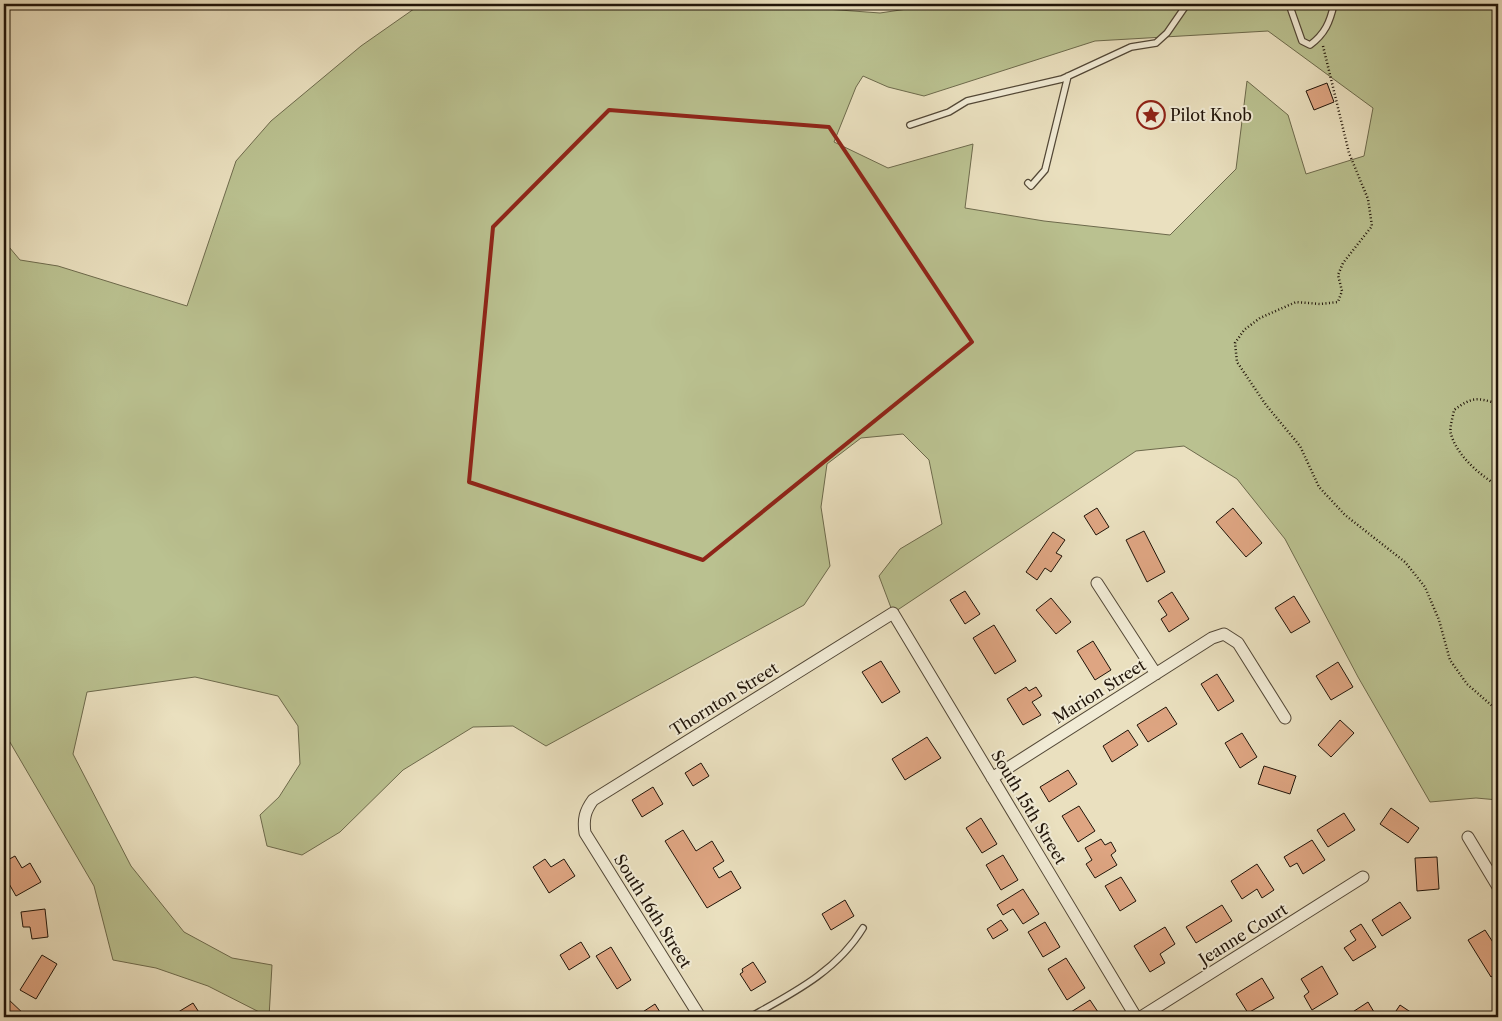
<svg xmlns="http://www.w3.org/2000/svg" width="1502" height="1021" font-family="'Libre Caslon Text',serif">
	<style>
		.green { fill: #bac190; stroke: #6d6a4c; fill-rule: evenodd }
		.building { fill: #dea582; stroke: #201409 }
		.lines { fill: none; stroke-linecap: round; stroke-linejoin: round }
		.service-casing { stroke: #524736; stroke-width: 8 }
		.minor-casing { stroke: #524736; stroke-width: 13 }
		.path { stroke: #201409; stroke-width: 2.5; stroke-dasharray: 1 2.5; stroke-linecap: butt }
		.service { stroke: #f1ebd5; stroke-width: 5.5 }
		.minor { stroke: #f1ebd5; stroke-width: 11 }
		.marked { fill: none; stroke: #8f2418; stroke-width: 4; stroke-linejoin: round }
		.labels { text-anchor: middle; stroke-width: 4; stroke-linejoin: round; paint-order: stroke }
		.poi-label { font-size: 16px; fill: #201409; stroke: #f1ebd5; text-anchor: start }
		.street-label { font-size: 16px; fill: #201409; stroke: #f1ebd5 }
	</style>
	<rect width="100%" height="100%" fill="#eae0bf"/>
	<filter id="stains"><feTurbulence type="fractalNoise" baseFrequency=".004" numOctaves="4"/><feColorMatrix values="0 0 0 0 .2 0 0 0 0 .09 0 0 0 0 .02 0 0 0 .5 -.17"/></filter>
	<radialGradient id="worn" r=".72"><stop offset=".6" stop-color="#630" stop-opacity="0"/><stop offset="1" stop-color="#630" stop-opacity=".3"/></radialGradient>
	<!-- green -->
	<path class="green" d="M421,4H790L799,7L880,13L941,4H1498V800L1476,798L1430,802L1358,677L1285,539L1237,479L1184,446L1136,451L893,613L879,576L900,549L942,524L929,460L903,434L861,438L827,464L821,507L830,566L804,605L546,746L513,726L473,727L403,770L340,832L302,855L267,846L260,815L279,797L300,764L298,726L278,696L195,677L87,692L73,754L131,866L184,932L232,958L272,965L269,1017L208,986L156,968L113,960L94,886L4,732V241L20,260L58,266L187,306L236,161L271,121L361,46ZM1268,31L1373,108L1364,156L1306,174L1288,115L1247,81L1236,169L1170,235L1044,221L965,208L973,144L888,168L834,142L856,87L863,76L888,87L924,96L1095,41Z"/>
	<!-- building -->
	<path class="building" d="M1327,83L1334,102L1314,110L1306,91Z
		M1097,508L1109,527L1096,535L1084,516Z
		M1233,508L1262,543L1246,557L1216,522Z
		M1144,531L1165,572L1147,582L1126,540Z
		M1053,532L1065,540L1056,553L1062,556L1051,572L1045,568L1037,580L1026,572Z
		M965,591L980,614L965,624L950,600Z
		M1172,592L1189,619L1169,632L1161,619L1167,615L1158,601Z
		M1294,596L1310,622L1291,633L1275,608Z
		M1051,598L1071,622L1056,634L1036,610Z
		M994,625L1016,661L995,674L973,638Z
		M1093,641L1111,670L1095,680L1077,651Z
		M881,661L900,692L882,703L862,672Z
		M1338,662L1353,687L1331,700L1316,676Z
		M1217,674L1234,701L1218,711L1201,684Z
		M1026,687L1029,691L1036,687L1042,696L1032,702L1041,715L1023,725L1007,699Z
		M1166,707L1177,724L1148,742L1137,725Z
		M1340,720L1354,733L1331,757L1318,745Z
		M1128,730L1138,745L1112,762L1103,746Z
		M1242,733L1257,757L1240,768L1225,743Z
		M927,737L941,758L905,780L892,759Z
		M701,763L709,776L693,786L685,773Z
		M1264,766L1296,776L1290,794L1258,784Z
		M1068,770L1077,784L1049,802L1040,787Z
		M653,787L663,804L642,817L632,800Z
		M1079,806L1095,831L1078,842L1062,816Z
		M1391,808L1419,828L1408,843L1380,824Z
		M1344,813L1355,830L1328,847L1317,830Z
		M981,818L997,844L982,853L966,828Z
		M683,830L696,851L712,841L724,861L713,868L719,878L731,871L741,888L707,908L665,841Z
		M4,839L9,848L4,851Z
		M1101,839L1105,845L1111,842L1116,851L1111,855L1117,865L1095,878L1086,864L1092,860L1085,848Z
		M1312,840L1325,860L1303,874L1297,863L1290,867L1284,857Z
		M1003,855L1018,880L1001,890L986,865Z
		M15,856L22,868L30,863L41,882L16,896L4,875V862Z
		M1437,857L1439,889L1417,891L1415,858Z
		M545,859L551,867L564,859L575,876L549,893L533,867Z
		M1257,864L1274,890L1262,898L1257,889L1242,899L1231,881Z
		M1121,877L1136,901L1120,911L1105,886Z
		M1023,889L1039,914L1023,924L1013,909L1003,915L997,905Z
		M845,900L854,916L831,930L822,914Z
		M1400,902L1411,918L1382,936L1372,920Z
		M1222,905L1232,921L1196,943L1186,927Z
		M45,909L48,937L32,939L30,927H23L21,912Z
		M1001,920L1008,930L993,939L987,929Z
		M1045,922L1060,947L1043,957L1028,932Z
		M1361,924L1376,947L1353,961L1344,948L1356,940L1350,931Z
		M1165,927L1175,944L1160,954L1165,963L1150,972L1134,946Z
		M1485,930L1498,950V972L1491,977L1468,940Z
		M581,942L590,957L569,970L560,955Z
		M611,947L631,980L617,989L596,956Z
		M42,955L57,964L36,999L20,990Z
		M1066,958L1085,988L1067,1000L1048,969Z
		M753,962L766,982L751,991L740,974L743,972L742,969Z
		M1322,966L1338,994L1312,1010L1304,996L1309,992L1301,979Z
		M1262,978L1274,998L1248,1013L1236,994Z
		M7,998L27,1017H4V1002Z
		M1090,1000L1098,1012L1089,1017H1063Z
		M1368,1002L1377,1017H1345Z
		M193,1003L202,1017H170Z
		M655,1004L663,1017H635Z
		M1400,1005L1418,1017H1392Z
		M1217,1012L1220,1017H1209Z"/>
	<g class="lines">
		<defs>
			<path id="service" d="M1289,4L1302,41L1310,45C1325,34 1330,22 1334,4
				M910,125L949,112L967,101L1062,79L1131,47L1156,43L1167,33L1187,4
				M1028,183L1031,186L1045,170L1068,76
				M750,1017C793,993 837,971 863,928"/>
			<path id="minor" d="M1097,583L1156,674
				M992,778L1212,638L1224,634L1238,643L1285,718
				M1468,837L1498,887
				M700,1017L585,833C583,819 585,811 593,800L893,613L1136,1017
				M1141,1017L1363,877"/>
		</defs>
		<!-- service casing -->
		<use href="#service" class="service-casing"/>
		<!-- minor casing -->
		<use href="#minor" class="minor-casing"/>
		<!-- path -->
		<path class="path" d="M1323,46L1349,153L1368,199L1372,226L1343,263L1338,275L1342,291L1338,302L1320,304L1296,302L1260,318L1244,330L1235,343L1237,362L1266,405L1300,446L1319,487L1345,515L1405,562L1425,587L1439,620L1450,660L1467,684L1498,711
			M1498,404C1477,397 1472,397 1454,410C1453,417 1449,428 1451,434C1457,456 1480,475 1498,486"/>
		<!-- service -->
		<use href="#service" class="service"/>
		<!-- minor -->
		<use href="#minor" class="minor"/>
	</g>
	<!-- marked area -->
	<path class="marked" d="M609,110L829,127L972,342L703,560L469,482L493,227Z"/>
	<!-- icons -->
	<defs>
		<symbol id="sight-ring" viewBox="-11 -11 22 22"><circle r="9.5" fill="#f1ebd5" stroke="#8f2418" stroke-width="1.5"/><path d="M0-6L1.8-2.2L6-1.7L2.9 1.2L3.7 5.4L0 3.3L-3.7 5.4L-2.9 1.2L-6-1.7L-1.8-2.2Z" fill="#8f2418"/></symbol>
	</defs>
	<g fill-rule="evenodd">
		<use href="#sight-ring" x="1135" y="99" width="32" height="32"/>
	</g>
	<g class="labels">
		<!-- poi labels -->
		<g class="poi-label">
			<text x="1170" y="121">Pilot Knob</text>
		</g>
		<!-- street labels -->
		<g class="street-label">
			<text transform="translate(1099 691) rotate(-32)" y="6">Marion Street</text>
			<text transform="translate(724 699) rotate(-32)" y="6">Thornton Street</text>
			<text transform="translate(1029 807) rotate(59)" y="6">South 15th Street</text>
			<text transform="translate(653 911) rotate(58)" y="6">South 16th Street</text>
			<text transform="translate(1243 934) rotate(-32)" y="6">Jeanne Court</text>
		</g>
	</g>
	<!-- margin -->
	<rect width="1502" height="1021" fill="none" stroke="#eae0bf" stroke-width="20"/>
	<rect x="5" y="5" width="1492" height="1011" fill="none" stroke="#201409" stroke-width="2.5"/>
	<rect x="10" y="10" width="1482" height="1001" fill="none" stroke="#201409"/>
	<rect width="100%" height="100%" filter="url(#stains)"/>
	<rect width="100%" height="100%" fill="url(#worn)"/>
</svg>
